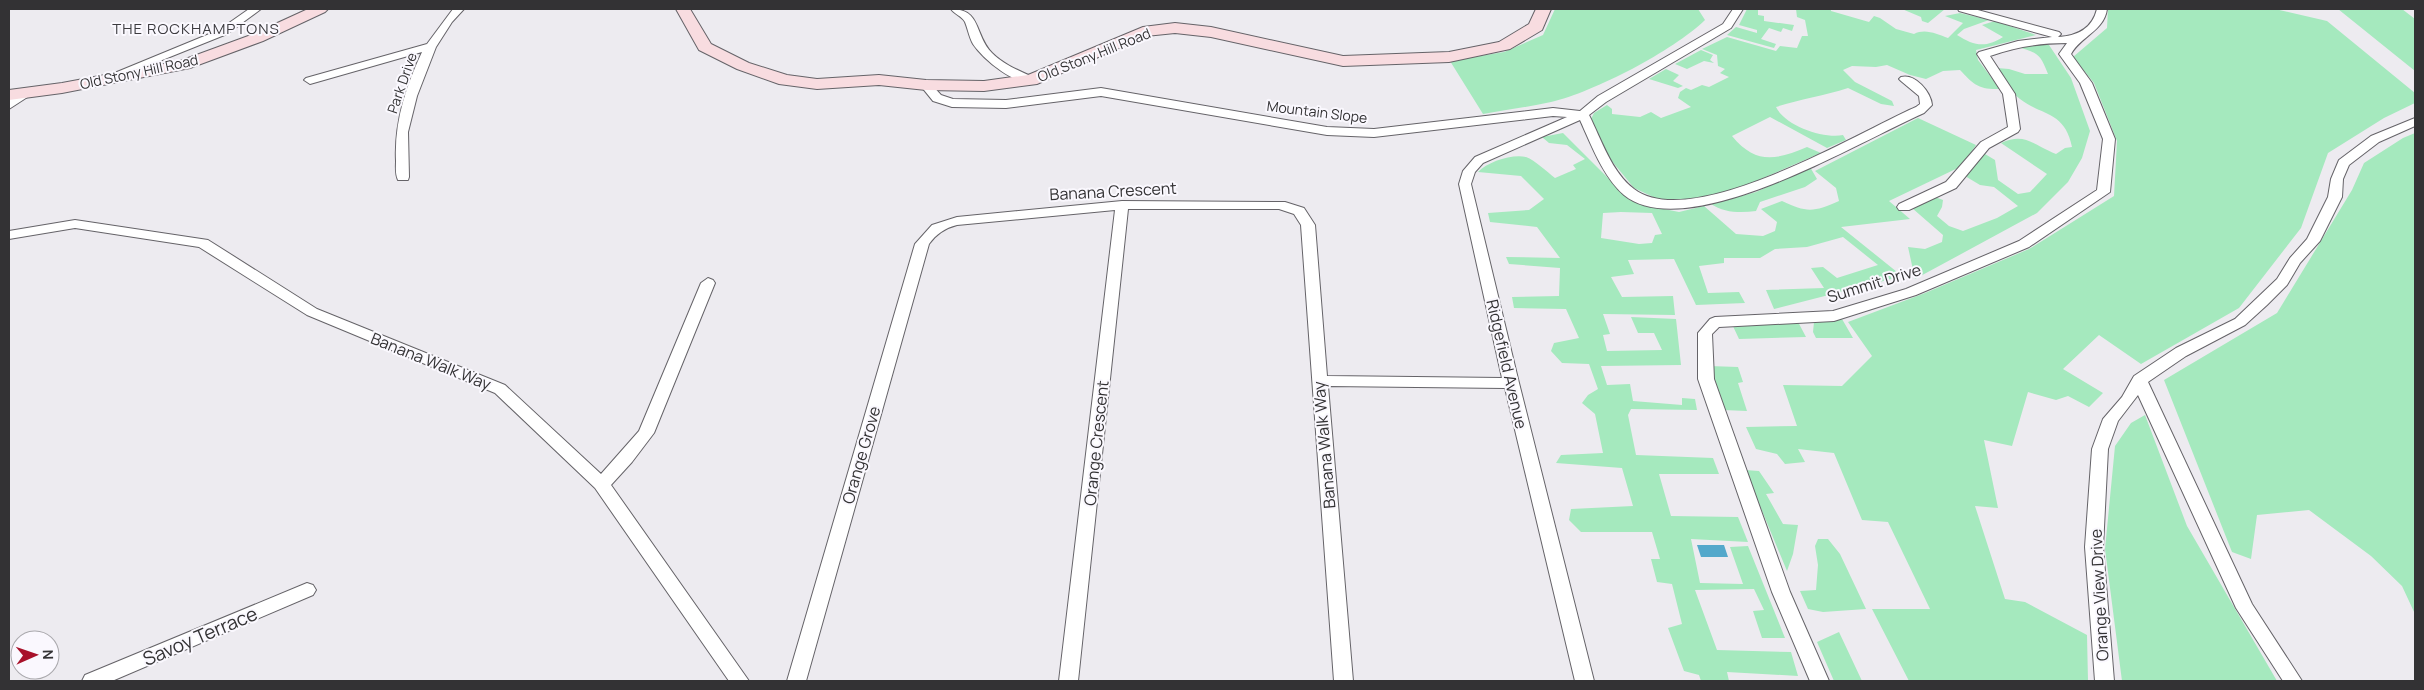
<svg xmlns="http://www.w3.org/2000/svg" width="2424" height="690" font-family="Manrope,sans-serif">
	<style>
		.green { fill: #a5e9be; fill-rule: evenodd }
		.water { fill: #53a8cb }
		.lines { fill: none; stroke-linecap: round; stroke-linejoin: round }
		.street-casing { stroke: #656368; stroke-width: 2 }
		.secondary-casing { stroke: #656368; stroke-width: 2 }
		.street { fill: #fff; fill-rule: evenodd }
		.secondary { fill: #f8dce0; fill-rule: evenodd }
		.labels { text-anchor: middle; stroke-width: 4; stroke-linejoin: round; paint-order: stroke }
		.far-street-label { font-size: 14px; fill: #333234; stroke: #faf8fe }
		.far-neighbourhood-label { font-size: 15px; letter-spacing: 1px; fill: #3c3b3f; stroke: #faf8fe }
		.street-label { font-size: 16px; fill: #333234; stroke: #faf8fe }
		.near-street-label { font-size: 19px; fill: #333234; stroke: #faf8fe }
	</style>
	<rect width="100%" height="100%" fill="#edebf0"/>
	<!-- green -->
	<path class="green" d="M1555,9H1698L1705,20C1673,51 1594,92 1551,102C1528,107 1506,110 1483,114L1450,61L1504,52L1543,35Z
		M1747,9L1758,10V15L1764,16V21L1794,25L1792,31L1783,28L1781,32L1769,28L1761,39L1776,44L1774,48L1727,35L1736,27L1757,33V30L1739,25Z
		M1796,9H1831V11L1869,22L1874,16L1880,18L1896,29L1914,34C1925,28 1937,34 1948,38L1963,23L1945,16L1960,13L1989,20L1964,29L1957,35C1974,46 1986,48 2003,37L1982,25L1995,21L2036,35L1976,50L1978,60L2000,89C1979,90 1973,84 1960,70L1943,71L1926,79L1910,75L1887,65L1876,67L1852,66L1843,70L1855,82L1892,101L1894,106L1881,104L1848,88C1824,96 1800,99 1776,107C1785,126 1824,139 1843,135L1846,140L1827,148L1770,117L1732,136C1756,165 1776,160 1807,147L1821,153L1726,194L1664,202L1634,188L1606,154L1591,119L1594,113L1607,105L1612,109V114L1640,117L1651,112L1661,118L1691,107L1678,98L1680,92L1686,88L1691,90L1702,85L1709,87L1729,77L1720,73L1725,69L1718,66L1717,55L1702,49L1727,37L1776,51L1780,46L1797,48L1802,36H1808L1805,20L1797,17Z
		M1902,9H1945L1928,23L1922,21L1921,17Z
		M2108,9H2275L2327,21L2415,93V103L2384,118L2328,153L2301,228L2239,308L2141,364L2099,335L2063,369L2103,393L2089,407L2068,396L2056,400L2028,392L2012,446L1984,440L1998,508L1975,506L2005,599L2025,602L2087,635L2088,681H1909L1872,609H1930L1888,522L1862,520L1834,453L1798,449L1805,462L1785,464L1777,454L1756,449L1746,427L1797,426L1783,385L1842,386L1872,356L1848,322L1925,293L2029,249L2114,196L2117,141L2094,83L2073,57L2107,28Z
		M2338,9H2402L2415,19V71Z
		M2034,42L2049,45L2071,78L2090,131L2082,158L2068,182L2037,213L1915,279L1908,247L1925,249L1942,242L1943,235L1912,208L1935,197L1943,200L1942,207L1937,216L1949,226L1963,231L1997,218L2018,206L1994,187L1980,185L1965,176L1979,157L1985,154L1995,160L1998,180L2018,194L2030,192L2047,174L2001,143C2026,132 2032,145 2056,154L2065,148L2072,147C2065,111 2042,116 2020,99C2010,92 2003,78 1997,68L2009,69L2025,74H2048C2039,51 2037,54 2016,46Z
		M1701,50L1713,55L1710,60L1714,63L1704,61L1687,69L1675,64Z
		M1666,69L1679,75L1673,81L1683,86L1678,88L1649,79Z
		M1918,118L1976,145L1962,166L1889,201L1910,219L1841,227L1897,272L1895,278L1774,309L1766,290L1824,288L1811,268L1823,267L1837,278L1878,265L1843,237L1807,247L1775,249L1760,258H1724V263L1699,266L1708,293L1739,292L1745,303L1696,305L1674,259L1628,260L1634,274L1611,277L1622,297L1673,296L1675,315L1603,314L1610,334L1603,335L1607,351L1662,350L1654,333H1638L1631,317L1676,319L1681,365L1601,366L1607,385L1630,384L1633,401L1682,405V398L1695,399L1697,410L1631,409L1628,415L1636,455L1713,458L1719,474H1659L1671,516L1738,517L1748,542L1691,539L1700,583L1743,584L1730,547L1748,546L1785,638H1762L1753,611L1764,610L1754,589L1695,590L1717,650L1791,652L1798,676L1727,672L1729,681H1701L1699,675L1684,671L1668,628L1682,624L1672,584L1657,582L1651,559H1660L1652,532H1581L1569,520L1571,509L1633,506L1622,468L1556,463L1561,455L1603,453L1595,414L1582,403L1588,395L1598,389L1589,364L1562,363L1551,351L1554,343L1579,338L1566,309L1514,308L1512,297L1559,296L1560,268L1509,264L1506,257L1560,258L1537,227L1490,222L1488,213L1529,210L1544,199L1521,176L1478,172C1488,162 1511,154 1526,157C1535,160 1547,172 1555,178L1576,169L1573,165L1585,159L1567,145L1549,143L1542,137L1563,133L1628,198L1649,206L1679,212L1704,206L1736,234L1763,236L1775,231L1777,222L1761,209L1782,201C1807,213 1814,212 1839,201L1836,188L1815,171ZM1621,212L1652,213L1662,234L1655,235L1652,243L1639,244L1601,238L1603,213Z
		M2415,133V614L2402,586L2371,556L2309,510L2257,515L2251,559L2232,552L2164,380L2277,313L2352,190L2364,163L2403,138Z
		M1810,167L1817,179L1805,187L1760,202L1756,211C1741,213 1724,213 1711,204L1756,192Z
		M1842,319L1853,338H1816L1813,332L1814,322Z
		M1797,320L1806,337L1739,339L1731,322Z
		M1709,366L1738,367L1743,382L1738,383L1747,411L1723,410Z
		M2145,415L2187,526L2277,681H2122L2105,549L2115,446L2131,423Z
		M1745,470L1759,471L1774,493L1766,494L1783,524L1798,525L1793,554L1787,571Z
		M1818,539H1828L1840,554L1866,609L1823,612L1808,609L1800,591L1816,590L1818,565L1815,546Z
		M1839,632L1862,681H1834L1817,642Z"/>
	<!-- water -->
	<path class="water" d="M1697,545H1724L1728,557H1701Z"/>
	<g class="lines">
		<defs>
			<path id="street" d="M249,9H261L227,34L110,81H102L100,79L219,30Z
				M453,9H464L452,22L436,47L417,96L408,132L409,177L408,180H398C395,174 396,167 396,161C394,122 406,86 422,52L310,84L304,80L306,78L427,44Z
				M951,9C982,9 974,35 992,53C1004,65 1020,71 1035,78L1037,80L1035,82C1016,87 983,59 973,44C969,37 968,29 965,22C962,16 954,14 951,9Z
				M1733,9H1743L1731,28L1606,102L1589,115C1601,139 1612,173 1634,189C1692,233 1857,133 1916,107L1920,104L1919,96L1901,81L1899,79L1901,77C1915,73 1931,92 1932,105L1924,113C1860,141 1687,246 1624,195C1603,177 1591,144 1580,120L1483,163L1475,172L1471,184L1519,383L1594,681H1575L1505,388L1328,386L1353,681H1334L1301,225L1294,214L1279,209H1128L1078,681H1059L1115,210L957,225C945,228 936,234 929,244L806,681H787L915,244L932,225L957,217L1122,201L1285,202L1304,208L1315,225L1327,376L1502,378L1459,184L1463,171L1475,157L1567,117L1553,116L1374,137L1327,135L1101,96L1006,108L952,107L933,101L920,85L922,83H930L941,95L953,99L1006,100L1101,88L1327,127L1374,129L1553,108L1580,111L1598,96L1723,24Z
				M1958,9H1974L2059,32L2061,34L2058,37C2077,36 2092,29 2097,9H2107C2104,31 2081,36 2071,54L2092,83L2115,139L2110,192L2029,247L1916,295L1834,321L1719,327L1712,334L1714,379L1790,592L1829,681H1810L1772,592L1698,379V333L1710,319L1715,317L1833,311L1906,289L2019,241L2097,190L2103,139L2080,83L2059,54L2067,43C2040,43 2015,47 1990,56L2015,94L2020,129L2018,132L1989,148L1956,188L1909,210H1899L1897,207L1899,204L1946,182L1981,142L2008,127L2003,94L1977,54L1979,52L2018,41L2052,37L1959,11Z
				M25,89L29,90L31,93L29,96L9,109V99Z
				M2415,118V126L2379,142L2349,165L2343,179L2342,197L2320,241L2300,263L2287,285L2267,305L2245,325L2186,356L2148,382L2252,604L2302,681H2283L2236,608L2138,395L2118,421L2108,449L2103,547L2114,681H2095L2085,547L2092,449L2103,419L2122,397L2134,376L2176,348L2235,319L2277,279L2290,258L2307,239L2328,197L2331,179L2339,160L2371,136Z
				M75,220L208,240L317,309L505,385L601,474L639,431L701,283L708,278L713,280L715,283L654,433L632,462L611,485L749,681H729L595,488L495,393L307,315L199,247L75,228L9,239V231Z
				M307,583L313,585L316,590L313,595L112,681H82L85,675Z"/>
			<path id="secondary" d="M308,9H328L325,12L263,41L190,68L62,93L9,100V90L62,83L180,61L251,35Z
				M676,9H690L711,44L749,63L787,75L817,79L879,75L926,80L984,81L1028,75L1143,27L1175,23L1211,27L1343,56L1449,52L1499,42L1529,24L1536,9H1551L1542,30L1510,49L1449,62L1343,66L1211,37L1175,33L1146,36L1037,84L984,91L926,90L879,85L817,89L779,84L737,69L699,50Z"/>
		</defs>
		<!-- street casing -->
		<use href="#street" class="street-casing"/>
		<!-- secondary casing -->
		<use href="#secondary" class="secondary-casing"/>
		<!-- street -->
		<use href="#street" class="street"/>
		<!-- secondary -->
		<use href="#secondary" class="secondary"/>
	</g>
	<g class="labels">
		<!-- far-street labels -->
		<g class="far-street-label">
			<text transform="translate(1094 55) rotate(-22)" y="5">Old Stony Hill Road</text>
			<text transform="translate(139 72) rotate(-12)" y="5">Old Stony Hill Road</text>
			<text transform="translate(402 83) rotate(-71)" y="5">Park Drive</text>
			<text transform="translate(1317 112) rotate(7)" y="5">Mountain Slope</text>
		</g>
		<!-- far-neighbourhood labels -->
		<g class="far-neighbourhood-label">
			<text x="196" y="34">THE ROCKHAMPTONS</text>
		</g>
		<!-- street labels -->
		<g class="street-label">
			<text transform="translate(1113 191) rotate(-3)" y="6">Banana Crescent</text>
			<text transform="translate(1874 283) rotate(-17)" y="6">Summit Drive</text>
			<text transform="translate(431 361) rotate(22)" y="6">Banana Walk Way</text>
			<text transform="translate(1507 364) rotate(77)" y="6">Ridgefield Avenue</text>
			<text transform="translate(1096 443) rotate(-84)" y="6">Orange Crescent</text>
			<text transform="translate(1324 445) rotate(-95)" y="6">Banana Walk Way</text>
			<text transform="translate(861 455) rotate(-74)" y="6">Orange Grove</text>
			<text transform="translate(2099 595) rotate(-93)" y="6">Orange View Drive</text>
		</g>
		<!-- near-street labels -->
		<g class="near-street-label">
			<text transform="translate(200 636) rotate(-23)" y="7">Savoy Terrace</text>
		</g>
	</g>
	<!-- border -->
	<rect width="2424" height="690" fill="none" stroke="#333234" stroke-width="20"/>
	<!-- north arrow -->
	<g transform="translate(35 655) rotate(88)"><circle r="24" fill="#faf8fe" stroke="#aaa9ad"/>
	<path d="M0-4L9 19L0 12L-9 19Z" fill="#a8112a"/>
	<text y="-8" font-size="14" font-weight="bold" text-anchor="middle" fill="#333234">N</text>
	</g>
</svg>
